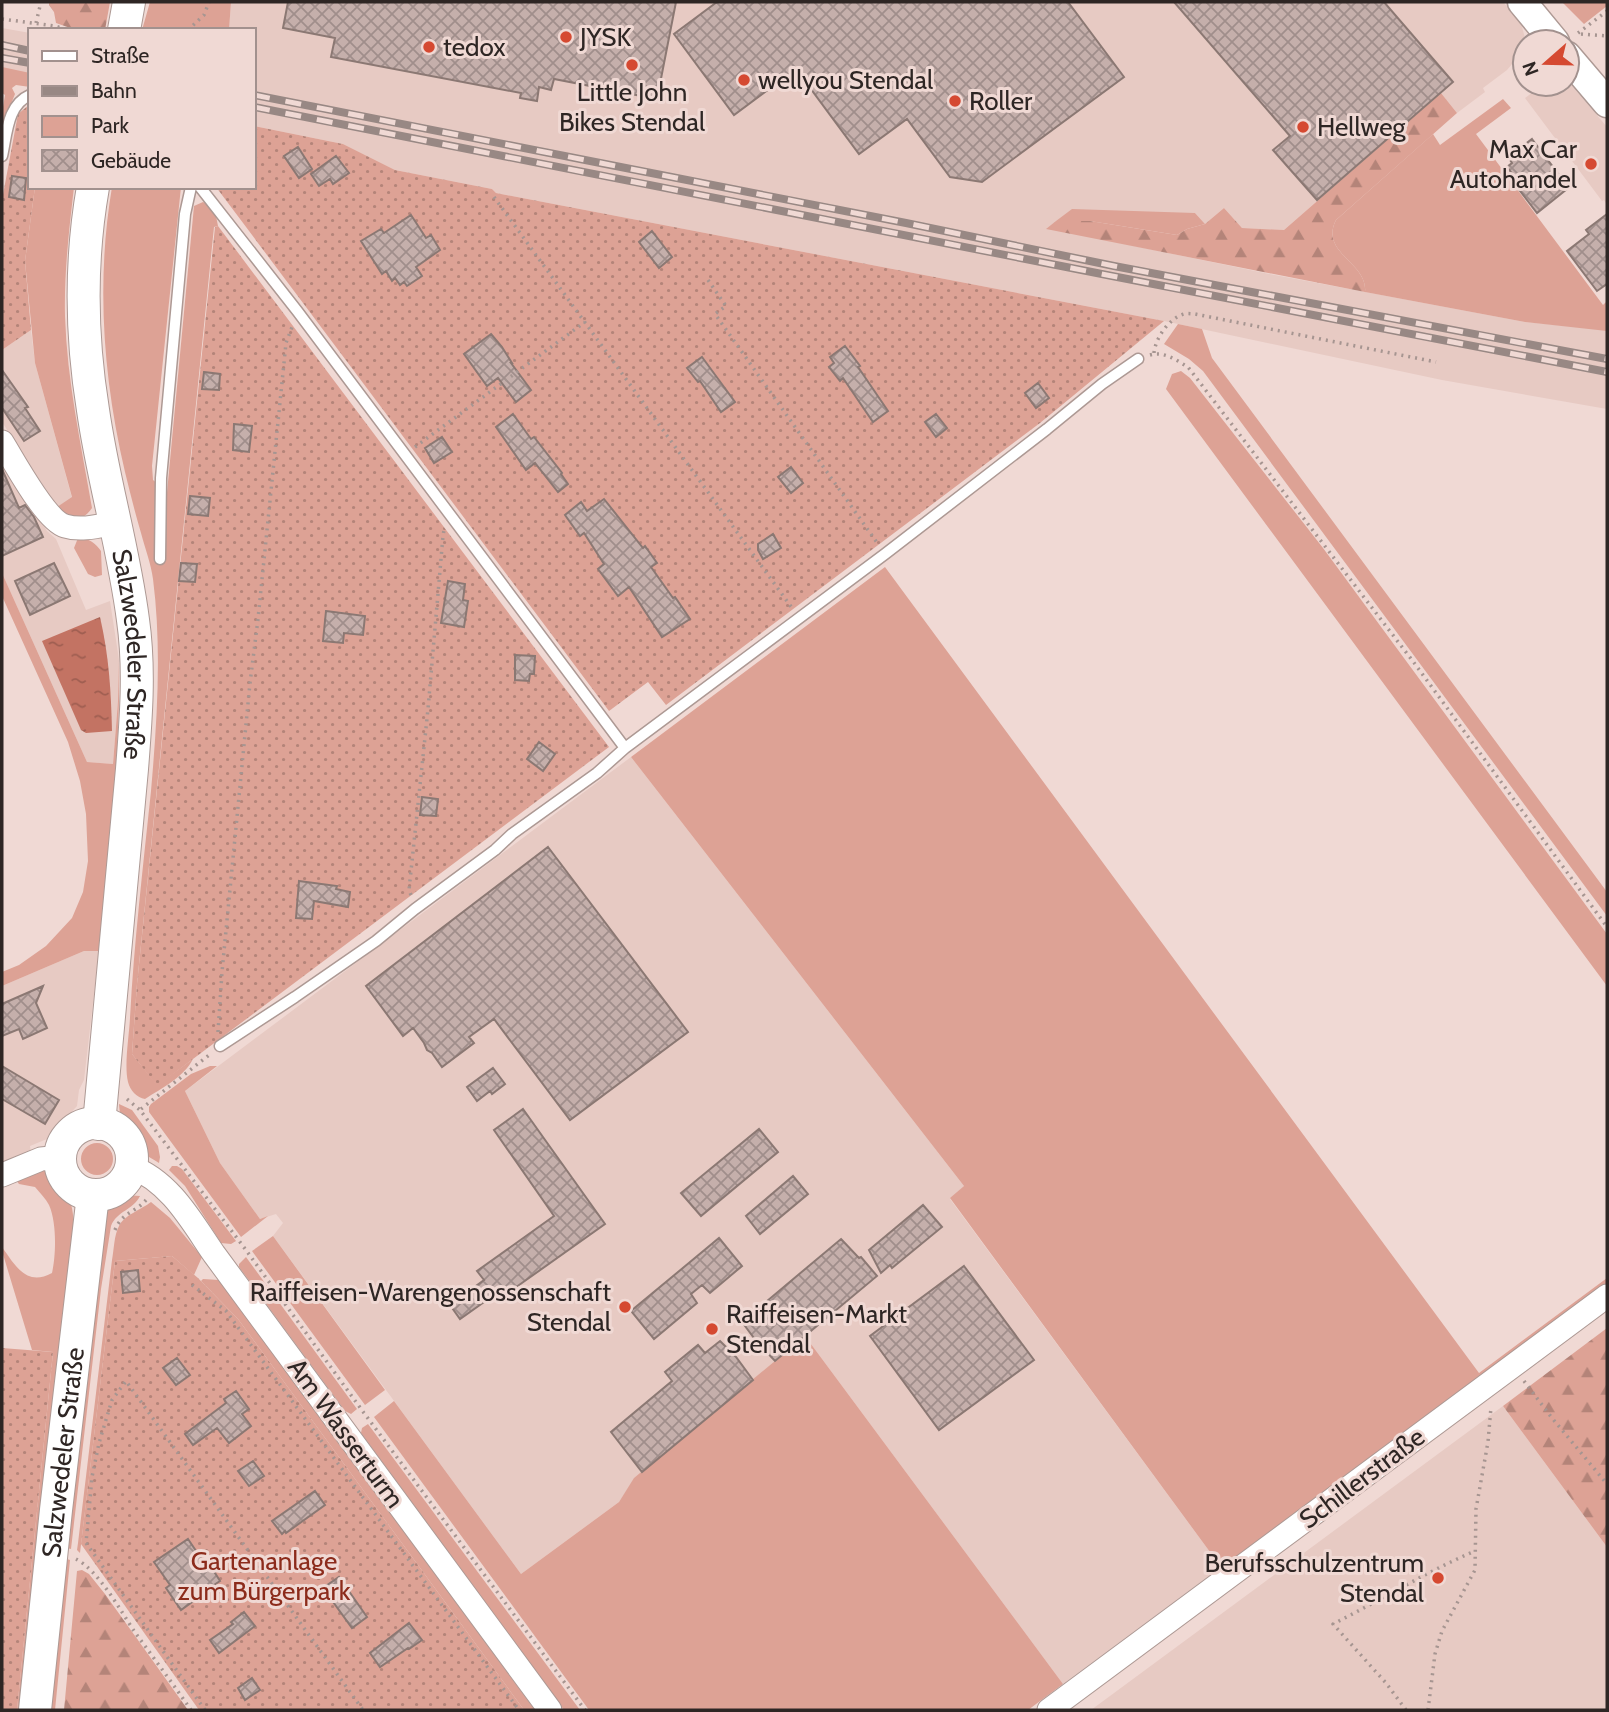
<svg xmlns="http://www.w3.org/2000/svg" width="1609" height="1712" font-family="Cabin,sans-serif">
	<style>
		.built { fill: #e7cac3 }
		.green { fill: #dda295 }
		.forest { fill: url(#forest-firs) }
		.garden { fill: url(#garden-dots) }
		.water { fill: url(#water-ripples) }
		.building { fill: url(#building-cross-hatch); stroke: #8b7873; stroke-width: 2 }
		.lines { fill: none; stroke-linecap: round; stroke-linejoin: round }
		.service-casing { stroke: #ad9994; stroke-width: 13 }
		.minor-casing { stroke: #ad9994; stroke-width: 25 }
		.tertiary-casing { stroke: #ad9994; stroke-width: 31 }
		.secondary-casing { stroke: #ad9994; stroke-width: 34 }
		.path { stroke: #a69591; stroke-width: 3.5; stroke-dasharray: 2 5; stroke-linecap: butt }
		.service { stroke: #fff; stroke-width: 10 }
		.minor { stroke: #fff; stroke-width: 23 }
		.tertiary { stroke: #fff; stroke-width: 28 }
		.secondary { stroke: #fff; stroke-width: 32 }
		.rail-casing { stroke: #988884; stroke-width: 8 }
		.rail { stroke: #f0d9d4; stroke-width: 5; stroke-dasharray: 16; stroke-linecap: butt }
		.poi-dot { fill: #d54931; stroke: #f0d9d4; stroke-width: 2.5 }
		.labels { text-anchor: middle; stroke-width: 6; stroke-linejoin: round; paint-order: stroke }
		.poi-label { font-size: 26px; fill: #2e2624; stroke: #f0d9d4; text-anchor: start }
		.street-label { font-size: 26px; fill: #2e2624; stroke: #f0d9d4 }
		.park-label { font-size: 26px; fill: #8c2b1b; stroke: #f0d9d4 }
	</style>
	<defs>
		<pattern id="forest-firs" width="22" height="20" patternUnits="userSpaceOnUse" patternTransform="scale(1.75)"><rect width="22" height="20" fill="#dda295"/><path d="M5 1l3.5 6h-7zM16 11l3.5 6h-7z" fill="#b48479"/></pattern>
		<pattern id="garden-dots" width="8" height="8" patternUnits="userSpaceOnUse" patternTransform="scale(1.75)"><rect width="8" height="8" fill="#dda295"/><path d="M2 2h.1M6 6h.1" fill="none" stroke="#b48479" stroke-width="1.8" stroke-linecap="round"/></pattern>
		<pattern id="water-ripples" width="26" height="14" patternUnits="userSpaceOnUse" patternTransform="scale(1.75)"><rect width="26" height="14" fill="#c37363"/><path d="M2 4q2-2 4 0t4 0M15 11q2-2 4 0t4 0" fill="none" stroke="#9f5e51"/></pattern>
		<pattern id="building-cross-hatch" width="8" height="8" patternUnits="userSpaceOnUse" patternTransform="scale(1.75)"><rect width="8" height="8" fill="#c5afab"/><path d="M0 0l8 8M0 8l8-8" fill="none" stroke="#a08e8b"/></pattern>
	</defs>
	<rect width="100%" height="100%" fill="#f0d9d4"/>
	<!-- built -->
	<path class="built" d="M231,2H1503L1516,16L1522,27L1525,38L1523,45L1517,58L1507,70L1483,88L1485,92L1457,113L1441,93L1284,230L1242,228L1224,208L1205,224L1195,213L1047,228L1275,275L1525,322L1607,330V409L1442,380L1164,321L496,193L492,189L395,170L343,144L254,126V30H229Z
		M2,28L30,33V80L2,75Z
		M1567,80L1607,127V205L1604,200L1602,201L1525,98L1544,84H1567Z
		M31,330L35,363L72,498L57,507L2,422V350Z
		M2,457L47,531L56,539L86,610L110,601L119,660L118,701L113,764L87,762L2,573Z
		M631,757L964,1186L950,1199L1221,1567L1063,1684L805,1336L635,1478L619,1502L521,1574L273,1236L283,1223L276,1214L260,1219L220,1163L185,1091Z
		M84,951H99L84,1080L79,1090L77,1106L47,1139L30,1146L31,1153L2,1166V986Z
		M1503,1406L1607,1547V1710H1091Z"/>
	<!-- green -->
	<path class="green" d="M150,2H231L229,30H142Z
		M1562,2H1607V6L1584,24Z
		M2,67L30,73V87L16,85L12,88L15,94L5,119L2,140V113L5,95L2,93Z
		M1503,99L1511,108L1476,134L1603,305L1607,301V331L1525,322L1365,292C1368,262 1319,253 1336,220L1433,134L1440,145Z
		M35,187H74C69,230 64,273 65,316C67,381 81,444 92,508C86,517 80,519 70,520L57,507L72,497L35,363L25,261Z
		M112,187H181L152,466L153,480L158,484L163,535L194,206L203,202C215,207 216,215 218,226L214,227L137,984L132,1054L157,1085L193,1059C184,1077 162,1088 145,1099C137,1098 130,1090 128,1082C124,1065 129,1037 130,1018C134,943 143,867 151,791C157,722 162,649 153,579C151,564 145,548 141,533C135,513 130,492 125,472C103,378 96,282 112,187Z
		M1072,209L1195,213L1205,224L1187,229L1177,235L1090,221H1056Z
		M1178,324L1202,329L1212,358L1607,892V916L1203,371L1189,359L1164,344Z
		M1181,371L1190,378L1323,548L1607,934V986L1166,389L1172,374Z
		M78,538C87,537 96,543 101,551L102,575L95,577L88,574L74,548Z
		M885,567L1479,1373L1607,1278V1283L1234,1561L1221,1567L950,1198L964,1186L631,757Z
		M2,573L87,762L113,764L118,701L119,660C121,757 108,854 99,951H84L2,986V972L19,965L46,946L72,918L83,892L88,861L86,814L80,781L68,742L2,596Z
		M210,1066H217L185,1091L220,1163L260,1219L268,1216L241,1237L149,1112V1107L151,1104L191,1074Z
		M119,1104L132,1110L158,1146L160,1157L159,1163C153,1159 145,1155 140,1150C137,1145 136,1139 132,1134C124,1122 120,1120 119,1104Z
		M81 1159a16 16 0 1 1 32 0a16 16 0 1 1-32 0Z
		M172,1166H177L182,1169L236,1241L231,1244L221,1243L185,1186L169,1170Z
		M43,1170C70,1185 74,1205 74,1234L26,1710H17L53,1352L32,1350L2,1251V1247C15,1265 26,1287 52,1273C56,1255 57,1223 49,1205C46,1199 40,1193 35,1187L19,1184L16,1180Z
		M126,1195L140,1196C133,1210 117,1211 111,1226L101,1289L71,1549L67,1548L105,1215L114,1201Z
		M151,1202L170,1218L202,1257L194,1275L172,1256L115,1261L80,1553L77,1550L78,1543L112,1260C114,1250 114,1235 119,1226C123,1216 142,1209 151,1202Z
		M273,1236L385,1390L365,1405L252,1251Z
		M246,1257L357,1409L351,1414L345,1411L239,1267V1264Z
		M203,1279L219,1280L535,1710H524L238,1319L201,1281Z
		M805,1336L1063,1684L1028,1710H589L374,1417L394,1401L521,1574L619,1502L634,1478Z
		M368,1424L580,1710H564L361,1433L362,1428Z
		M64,1558L70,1560L55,1710H46Z"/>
	<!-- forest -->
	<path class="forest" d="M49,2H110L105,30H76L56,23L54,12L49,5Z
		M1441,93L1457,113L1336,220C1319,253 1368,262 1365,292L1046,229L1056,221H1090L1177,235L1187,229L1205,224L1224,208L1242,228L1284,230Z
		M1607,1328V1547L1503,1406Z
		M82,1570L89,1574L105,1594L188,1710H64L77,1571Z"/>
	<!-- garden -->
	<path class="garden" d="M30,104V187H35L25,261L31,330L2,350V200L18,114Z
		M254,126L343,144L395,170L492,189L496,193L1164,321L1040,423L666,705L648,682L609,711L216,187H254Z
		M218,226L609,747L157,1086L132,1054L137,984L215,227Z
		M172,1256L198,1278L238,1319L524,1710H199L81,1544L115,1261Z
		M2,1348L53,1352L17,1710H2Z"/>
	<!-- water -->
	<path class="water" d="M100,617C109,656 111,690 112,731L86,733L81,730L42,641Z"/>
	<!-- building -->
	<path class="building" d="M288,2H676L657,99L554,79L551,90L539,87L537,101L520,98L521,93L331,57L335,38L283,28Z
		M717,2H1068L1124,77L982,182L950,177L907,119L859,154L796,69L734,115L674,34Z
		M1174,2H1384L1453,82L1317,200L1273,150L1290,136Z
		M1532,139L1560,176L1564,174L1572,185L1537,213L1517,187L1520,184L1507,167L1512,163L1508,157Z
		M298,147L312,169L299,178L284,156Z
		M336,156L349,173L333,184L330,179L319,186L311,174Z
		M12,176L26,178L24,200L9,197Z
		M1607,214V284L1597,291L1567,251L1589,234L1586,230Z
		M411,215L426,238L431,235L440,250L416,267L422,276L407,286L404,282L400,285L395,278L392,281L386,271L382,274L361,241L381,229L384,233Z
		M652,231L672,257L659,268L639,242Z
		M491,334L502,347L512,363H511L531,390L516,402L498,378L487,386L464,354Z
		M845,346L860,366L858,367L888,411L873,422L843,378L840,381L829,367L834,363L830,357Z
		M702,357L735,402L721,412L700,381L698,382L687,368Z
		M2,370L28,407L25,408L40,431L24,441L2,408Z
		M204,372L220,374L219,390L202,389Z
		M1038,383L1049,398L1036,408L1025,393Z
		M513,414L531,439L534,437L562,473L561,474L568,484L558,492L535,463L526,470L496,427Z
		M936,414L947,428L936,437L925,422Z
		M234,424L252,426L249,452L233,450Z
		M442,437L452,452L434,463L425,448Z
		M791,467L803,483L791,493L778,477Z
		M2,469L19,508L25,505L34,517L43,537L2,556Z
		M190,496L210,498L208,516L188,514Z
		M604,499L643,548L645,546L657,563L651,567L673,598L675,597L690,619L662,637L629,587L618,596L598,569L604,564L584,533L580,536L565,515L581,502L587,511Z
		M773,534L781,548L763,559L758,550V544Z
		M54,563L70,596L30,615L15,581Z
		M181,563L197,564L195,582L179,581Z
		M448,581L465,584L463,600L468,601L464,627L441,623Z
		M326,611L365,616L363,635L344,633L343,643L323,641Z
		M515,655L535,656L534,674H530L529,681L515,680Z
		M539,742L555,754L543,771L527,759Z
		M422,797L438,799L436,816L420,815Z
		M548,847L688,1032L570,1120L494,1019L469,1037L474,1043L442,1067L432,1053L427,1050L424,1043L413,1028L403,1036L366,986Z
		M299,881L337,886L336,889L350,892L348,907L314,901L312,919L296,918Z
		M43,986L36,1003L47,1028L23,1039L19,1029L2,1036V1004Z
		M2,1066L59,1100L45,1124L2,1099Z
		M493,1068L505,1084L492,1094L490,1091L477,1101L467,1087Z
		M523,1109L605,1224L498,1300L494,1295L460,1319L450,1305L484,1280L477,1271L554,1216L494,1130Z
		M759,1129L778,1152L701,1216L681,1193Z
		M793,1176L808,1194L760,1234L746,1216Z
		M923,1205L942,1227L892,1268L890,1265L881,1273L869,1250Z
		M719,1238L742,1266L710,1293L702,1285L691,1294L697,1303L654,1339L631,1311Z
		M841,1239L859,1258L861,1257L877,1276L775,1361L757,1342L742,1322Z
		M964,1266L1034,1360L939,1430L870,1336Z
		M138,1270L140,1291L123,1293L121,1272Z
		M720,1341L736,1357L753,1380L642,1472L611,1432L672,1381L665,1372L698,1345L705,1353Z
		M177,1358L190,1375L176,1385L163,1368Z
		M236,1391L249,1409L242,1414L251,1426L229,1443L217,1428L193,1445L185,1434L226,1403L224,1399Z
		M253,1461L264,1476L249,1486L238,1471Z
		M315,1491L325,1505L286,1533L285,1531L282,1534L272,1521Z
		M188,1539L207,1567L210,1565L220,1581L194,1598L195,1600L181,1610L166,1588L170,1585L154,1562Z
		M339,1577L367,1617L352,1628L323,1588Z
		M244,1612L255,1626L219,1653L210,1640L233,1624L231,1622Z
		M409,1623L422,1640L409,1649L408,1648L380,1667L370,1653Z
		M252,1678L260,1690L245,1700L238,1688Z"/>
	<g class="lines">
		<defs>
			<path id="service" d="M2,156C7,134 7,105 30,95
				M200,187L298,312L625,748
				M160,559L161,478L185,214L191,187
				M220,1046L295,997L376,941L415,909L495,850L512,834L597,773L625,748L885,554L1047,429L1102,384L1138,359"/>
			<path id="minor" d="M2,442C14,461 45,520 65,526C81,531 99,526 115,523
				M131,1167C170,1181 192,1222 214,1254L550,1710
				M2,1175L41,1159L61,1157
				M1049,1710L1607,1296"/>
			<path id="tertiary" d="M1522,2L1555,42
				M1567,56L1607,103"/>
			<g id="secondary">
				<path d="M124,30L129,2"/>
				<path id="s1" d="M93,187C80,261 81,336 93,410C103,481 124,549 133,620C140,669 136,719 132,769L99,1124"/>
				<circle cx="96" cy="1159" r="36"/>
				<path id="s2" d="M35,1710L56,1510L93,1195"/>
			</g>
		</defs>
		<!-- service casing -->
		<use href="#service" class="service-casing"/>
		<!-- minor casing -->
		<use href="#minor" class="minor-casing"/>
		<!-- tertiary casing -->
		<use href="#tertiary" class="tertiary-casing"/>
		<!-- secondary casing -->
		<use href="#secondary" class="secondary-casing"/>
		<!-- path -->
		<path class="path" d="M2,19L55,26L68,30
			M36,23L41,2
			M188,30L204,15L209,2
			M1578,33L1607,11
			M1581,34L1607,36
			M494,197L792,608
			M708,280L726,306L715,314L878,544
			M1154,353C1155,339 1169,318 1184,314C1188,313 1192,314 1195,314L1436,362
			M1150,355C1164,351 1176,360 1188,367L1415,664L1607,927
			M415,447L585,322
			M411,895L409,890L428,709L443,536L444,530
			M218,1032L222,972L250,683L258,619L286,343L292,327
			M127,1099L140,1110L243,1246L364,1413L585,1710
			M141,1109L209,1055
			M52,1138L73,1120
			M115,1230C122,1212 135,1213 146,1200
			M192,1285L226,1311L519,1710
			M1524,1381L1552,1418L1607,1484
			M76,1559C98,1570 121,1611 134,1631C153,1657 173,1684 191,1710
			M205,1710L86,1543L92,1477L99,1443L112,1400L126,1381L363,1710
			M1406,1710L1386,1683L1333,1624C1381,1600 1426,1572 1475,1551
			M1428,1710L1435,1654L1442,1631L1475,1570L1476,1509L1488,1442L1491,1407"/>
		<!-- service -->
		<use href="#service" class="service"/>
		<!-- minor -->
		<use href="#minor" class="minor"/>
		<!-- tertiary -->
		<use href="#tertiary" class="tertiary"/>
		<!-- secondary -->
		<use href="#secondary" class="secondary"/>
		<defs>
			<path id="rail" d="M2,45L30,51
				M2,58L30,63
				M254,95L906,223L1114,266L1607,359
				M254,107L1112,276L1607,372"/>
		</defs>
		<!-- rail casing -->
		<use href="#rail" class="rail-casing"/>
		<!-- rail -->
		<use href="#rail" class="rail"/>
	</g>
	<!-- markers -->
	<g class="poi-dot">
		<circle cx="566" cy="37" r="7"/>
		<circle cx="429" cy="47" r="7"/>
		<circle cx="632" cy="65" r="7"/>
		<circle cx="744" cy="80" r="7"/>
		<circle cx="955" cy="101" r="7"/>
		<circle cx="1303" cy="127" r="7"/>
		<circle cx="1591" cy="164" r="7"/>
		<circle cx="625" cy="1307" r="7"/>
		<circle cx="712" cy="1329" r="7"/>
		<circle cx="1438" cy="1578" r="7"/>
	</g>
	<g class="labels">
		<!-- poi labels -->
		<g class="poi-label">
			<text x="580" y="46">JYSK</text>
			<text x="443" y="56">tedox</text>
			<text x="758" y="89">wellyou Stendal</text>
			<text x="632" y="101" text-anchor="middle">Little John<tspan x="632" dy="30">Bikes Stendal</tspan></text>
			<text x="969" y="110">Roller</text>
			<text x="1317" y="136">Hellweg</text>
			<text x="1577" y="158" text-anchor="end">Max Car<tspan x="1577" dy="30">Autohandel</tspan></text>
			<text x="611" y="1301" text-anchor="end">Raiffeisen-Warengenossenschaft<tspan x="611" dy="30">Stendal</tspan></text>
			<text x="726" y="1323">Raiffeisen-Markt<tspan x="726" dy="30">Stendal</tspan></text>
			<text x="1424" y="1572" text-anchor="end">Berufsschulzentrum<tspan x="1424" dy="30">Stendal</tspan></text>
		</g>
		<!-- street labels -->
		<g class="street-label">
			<text dy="9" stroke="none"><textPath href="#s1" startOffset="472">Salzwedeler Straße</textPath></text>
			<text transform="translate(346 1433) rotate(54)" y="9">Am Wasserturm</text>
			<text dy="9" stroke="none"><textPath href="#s2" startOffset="259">Salzwedeler Straße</textPath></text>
			<text transform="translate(1362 1478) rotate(-37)" y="9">Schillerstraße</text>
		</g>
		<!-- park labels -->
		<g class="park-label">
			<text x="264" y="1570">Gartenanlage<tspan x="264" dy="30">zum Bürgerpark</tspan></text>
		</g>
	</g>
	<!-- border -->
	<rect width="1609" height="1712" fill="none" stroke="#2e2624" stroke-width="7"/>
	<!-- legend -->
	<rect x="28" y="28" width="228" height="161" fill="#f0d9d4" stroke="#a2918e" stroke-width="2"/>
	<rect x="42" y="51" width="35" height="10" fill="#ffffff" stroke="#a2918e" stroke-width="2"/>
	<text x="91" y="63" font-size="21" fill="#2e2624">Straße</text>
	<rect x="42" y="86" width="35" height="10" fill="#988884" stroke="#a2918e" stroke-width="2"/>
	<text x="91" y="98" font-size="21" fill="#2e2624">Bahn</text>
	<rect x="42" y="116" width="35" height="21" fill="#dda295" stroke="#a2918e" stroke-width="2"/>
	<text x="91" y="133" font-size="21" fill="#2e2624">Park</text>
	<rect x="42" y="150" width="35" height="21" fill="url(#building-cross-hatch)" stroke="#a2918e" stroke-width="2"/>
	<text x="91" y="168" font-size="21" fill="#2e2624">Gebäude</text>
	<!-- north arrow -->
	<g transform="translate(1546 63) rotate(250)"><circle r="33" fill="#f0d9d4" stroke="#a2918e" stroke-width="2"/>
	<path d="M0-5L12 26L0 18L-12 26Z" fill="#d54931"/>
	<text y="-10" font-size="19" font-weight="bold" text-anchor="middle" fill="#2e2624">N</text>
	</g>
</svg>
